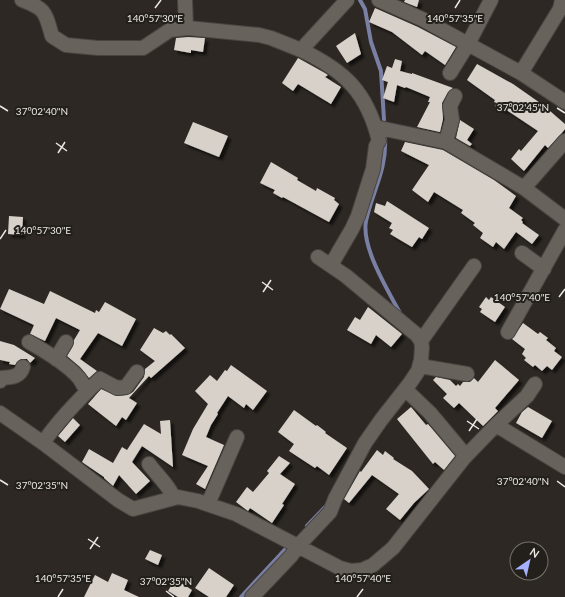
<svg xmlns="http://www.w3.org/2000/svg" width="565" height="597" font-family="Lato,sans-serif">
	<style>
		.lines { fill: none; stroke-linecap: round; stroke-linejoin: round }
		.stream { stroke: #7a7fa4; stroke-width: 4 }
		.building { fill: #d7d1ca; filter: url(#shadow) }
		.minor-casing { stroke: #484540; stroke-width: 16 }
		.minor { stroke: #67625c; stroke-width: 14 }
		.ticks { fill: none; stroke: #ebe8e4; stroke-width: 1.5 }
		.ticks-label { font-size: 10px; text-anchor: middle; fill: #ebe8e4; stroke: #231f1a; stroke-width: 4; stroke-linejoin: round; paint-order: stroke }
	</style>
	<defs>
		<filter id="shadow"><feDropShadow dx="3.5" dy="3.5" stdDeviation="1" flood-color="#0009"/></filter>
	</defs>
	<rect width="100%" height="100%" fill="#2d2823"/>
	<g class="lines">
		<!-- stream -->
		<path class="stream" d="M360,0L365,9L371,42L381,71L384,120
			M385,138C387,170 372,192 366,221C361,248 389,292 401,315
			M307,526L327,505
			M241,597L290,544"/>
	</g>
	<!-- building -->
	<path class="building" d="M405,0H419L417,7L404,2Z
		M375,8L418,27L456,47L445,65L425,51L422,55L392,32L369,22Z
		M355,33L361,54L347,63L336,46Z
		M188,37L205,38L203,52L191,50V53L174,50L176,38Z
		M298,58L325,73L328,75L325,77L341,87L331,104L298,84L293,91L282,83Z
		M395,59L402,61L400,71L412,74V73L453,88L448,92L442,103L443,119L440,132L417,127L430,102H428L430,97L406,87L405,88L397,85L394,102L383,98L388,82L382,80L387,66L392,68Z
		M477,64L513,84L543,105L565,124V129L561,134L548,148L545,145L524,171L511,159L519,149L521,151L538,131L505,109L504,111L495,106L497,103L494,102L495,100L467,80Z
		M460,120L474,129L467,140L472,144L470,146L456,138Z
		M193,122L228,136L219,157L184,143Z
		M405,142L443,150L494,180L516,196L509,208L523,218L521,220L523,222L522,223L539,235L532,244L516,232L504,249L496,242L493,247L480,238L483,233L473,225L475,223L461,213L463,210L434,192L428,202L412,190L429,165L401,151Z
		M271,162L298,178L297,180L316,191L317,188L335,198L334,200L339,204L329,222L283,197L282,198L273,193L275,190L260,183Z
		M387,201L429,228L422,239L419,237L412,247L390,234L393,230L389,228L392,223L374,212L376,203L385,206Z
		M9,216L23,217L22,235L8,234Z
		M9,289L44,304L50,291L95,313L96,310L99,312L105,302L136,319L122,346L98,333L80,359L97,371L89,378L80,367L67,356L73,346L74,340L80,330L56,318L45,341L30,334L34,325L0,309Z
		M486,297L489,300L491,297L505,307L495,322L480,312L482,309L479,307Z
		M368,307L402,334L391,347L376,335L371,344L347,330L355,317L360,320Z
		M523,323L538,334L540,332L548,338L546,340L556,348L554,351L562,357L552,370L547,366L542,371L535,365L533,367L524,360L526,358L522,354L525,349L512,339Z
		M154,328L163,333L166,331L170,335L171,334L185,348L151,378L149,376L129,398L137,403L126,420L122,417L116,426L88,404L101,389L117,396L127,395L133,392L144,377L145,369L155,361L140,350Z
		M0,341L14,345L35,358L30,363L27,359H21L18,361L15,365L9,364L10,362L0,360Z
		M495,360L519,380L495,408L498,411L483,426L459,403L454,408L443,398L447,394L433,380L436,377L450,380L456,386L458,384L460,386L463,382H470L474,378L478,382Z
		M231,365L267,391L253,410L246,404L244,408L228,396L217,413L218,414L211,425L206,437L224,445L205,489L196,484L208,466L182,455L193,429L208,404L195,391L210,375L217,381L225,370L227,371Z
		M411,407L426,425L428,424L455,456L444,470L435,462L433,464L397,419Z
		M528,407L552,421L542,438L516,423L522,412Z
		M294,410L316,426L317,425L326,432L325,433L347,448L329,475L317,466L315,468L289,451L294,444L278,432Z
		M73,418L80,425L65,442L58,436Z
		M170,420L173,467L142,446L132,462L150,481L136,494L119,475L113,486L104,478V477L82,462L89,449L113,463L122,447L127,450L144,424L161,434L160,421Z
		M377,450L383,455L385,451L394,458L393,459L412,471L429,489L414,503L400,520L386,509L399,494L372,475L349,503L344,499L360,471L361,472Z
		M279,456L290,463L280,474L295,484L282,504L284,505L272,523L250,508L248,511L236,502L247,487L253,492L269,473L267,471Z
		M150,550L162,555L158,565L145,559Z
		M209,568L234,585L226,597H209L195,588Z
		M112,573L128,580L124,590L139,597H84L95,575L108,582Z
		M175,579L192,590L188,597H178L168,591Z"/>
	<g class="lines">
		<defs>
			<path id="minor" d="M22,0C46,9 45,12 52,36L66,45L98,48H143L170,30L188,28L259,35L271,38L301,50L347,0
				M185,0L186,28
				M379,0L422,19L521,73L565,102
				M301,50C345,71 367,92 379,141L376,146L373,169L358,216L352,229L331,265
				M450,73L468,44L491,0
				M521,73L560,9L562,0
				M375,127L446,142L524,188L565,219
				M446,142L452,120L450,106L455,96
				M524,188L565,141
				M522,253L544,269
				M508,332L565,230
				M421,341L474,266
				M29,342C45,351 67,364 79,378C82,382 84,387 87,391
				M56,359L66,342
				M420,366L467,374
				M0,381L2,378C12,377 20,377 23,367
				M406,390L430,413L466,456
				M0,413L43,443L118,500L133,509L178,497L198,501L236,514L340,568L351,571L362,570L373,565L393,548L464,458L496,425L565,467
				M496,425L527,396L535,384
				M43,443C59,419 79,399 100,379L117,388L126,387L137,372
				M149,464C156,474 172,489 173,498
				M208,504L237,437
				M252,597L291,556L298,546L330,512L335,499L365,443L381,420L410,383L418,371L421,360L422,347L421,341L417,335L346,276L318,257"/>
		</defs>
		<!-- minor casing -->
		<use href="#minor" class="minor-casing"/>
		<!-- minor -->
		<use href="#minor" class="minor"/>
	</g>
	<!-- ticks -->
	<path class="ticks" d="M155,8L161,0M455,8L460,0M0,106L8,111M557,108L565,113M56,143L67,151M58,153L65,142M0,239L6,230M262,282L273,290M263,292L271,280M559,297L565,289M467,421L479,429M469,431L477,419M0,480L8,485M557,481L565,487M88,539L100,547M90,549L98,537M166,591L174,597M58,597L63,589M357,597L363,589"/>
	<g class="ticks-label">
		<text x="155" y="22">140°57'30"E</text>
		<text x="455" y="22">140°57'35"E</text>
		<text x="523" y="111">37°02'45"N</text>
		<text x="42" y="115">37°02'40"N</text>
		<text x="43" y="234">140°57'30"E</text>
		<text x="522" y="301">140°57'40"E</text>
		<text x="523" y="485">37°02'40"N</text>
		<text x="42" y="489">37°02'35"N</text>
		<text x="63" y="582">140°57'35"E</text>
		<text x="363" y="582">140°57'40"E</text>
		<text x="166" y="585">37°02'35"N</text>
	</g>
	<!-- north arrow -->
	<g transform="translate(529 561) rotate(34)"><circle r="19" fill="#231f1a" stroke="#736f6b"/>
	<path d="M0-3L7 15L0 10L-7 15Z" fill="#a5b1fc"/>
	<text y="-6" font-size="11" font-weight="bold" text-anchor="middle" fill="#ebe8e4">N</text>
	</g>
</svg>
